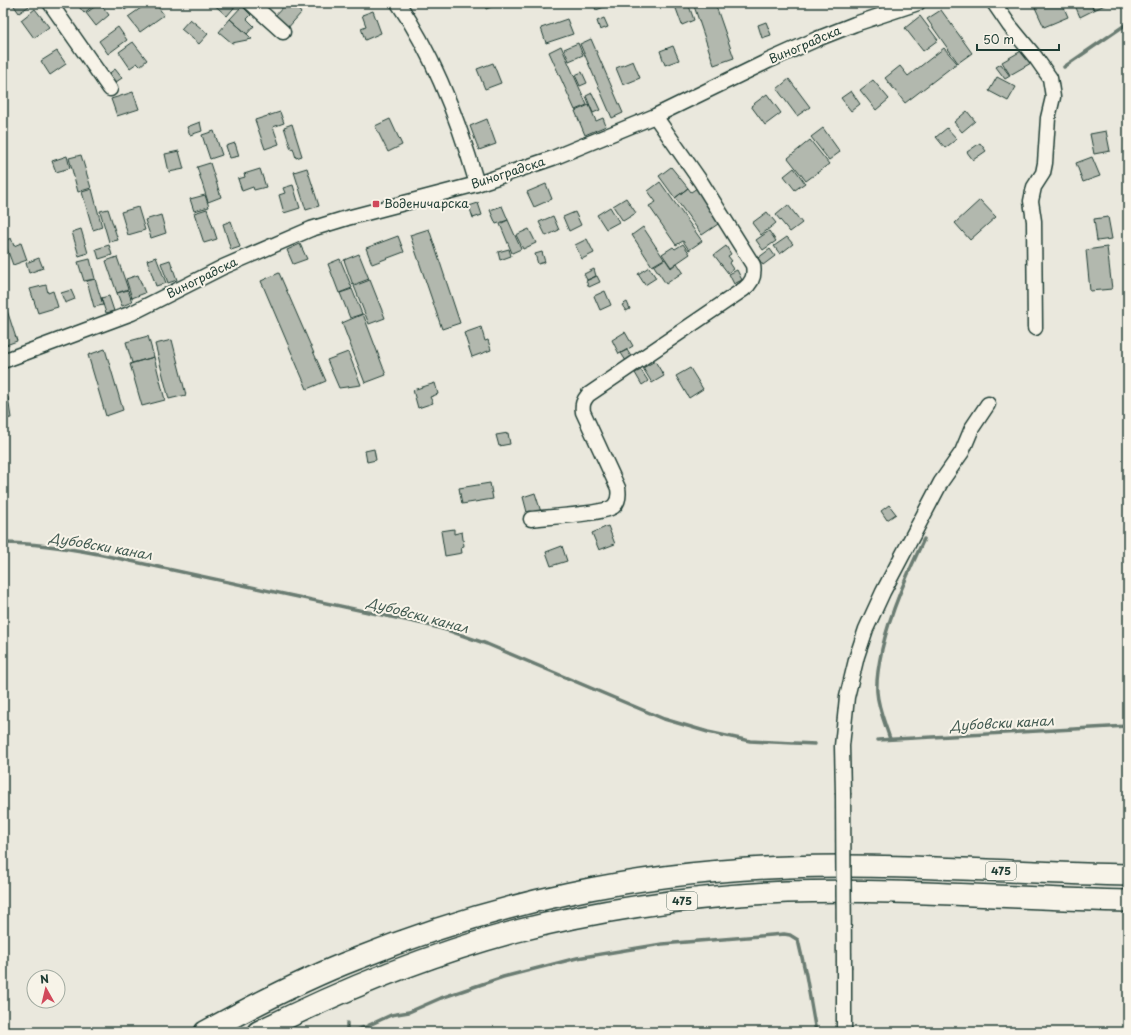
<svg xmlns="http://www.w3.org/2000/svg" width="1131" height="1035" font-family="'Playpen Sans',sans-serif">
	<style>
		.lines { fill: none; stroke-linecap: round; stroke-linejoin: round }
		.stream { stroke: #6a7c72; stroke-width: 3.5 }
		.building { fill: #b2b8ae; stroke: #1f3d34 }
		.minor-casing { stroke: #1f3d34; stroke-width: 17 }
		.highway-casing { stroke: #1f3d34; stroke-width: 24 }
		.minor { stroke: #f7f3e8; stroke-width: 14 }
		.highway { stroke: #f7f3e8; stroke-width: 21 }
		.minor-bridge-casing { stroke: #1f3d34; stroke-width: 17; stroke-linecap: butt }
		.minor-bridge { stroke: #f7f3e8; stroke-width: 14 }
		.poi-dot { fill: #d1495b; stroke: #f7f3e8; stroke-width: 1.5 }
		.labels { text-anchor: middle; stroke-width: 4; stroke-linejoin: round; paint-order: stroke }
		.shield { fill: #f7f3e8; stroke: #60746a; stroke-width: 1 }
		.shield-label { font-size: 11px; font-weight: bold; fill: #1f3d34 }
		.street-label { font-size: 12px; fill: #1f3d34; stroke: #f7f3e8 }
		.poi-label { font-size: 12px; fill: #1f3d34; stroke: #f7f3e8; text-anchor: start }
		.water-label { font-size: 13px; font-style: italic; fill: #445c53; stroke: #f7f3e8 }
	</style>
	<rect width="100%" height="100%" fill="#eae8dd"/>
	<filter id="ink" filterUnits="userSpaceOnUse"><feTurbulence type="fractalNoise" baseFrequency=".025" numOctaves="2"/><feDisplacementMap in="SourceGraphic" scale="8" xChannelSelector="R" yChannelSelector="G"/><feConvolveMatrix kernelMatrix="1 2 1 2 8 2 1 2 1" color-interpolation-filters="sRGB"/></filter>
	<g filter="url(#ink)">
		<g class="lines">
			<!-- stream -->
			<path class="stream" d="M1064,67L1128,23
				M3,543C35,543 67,548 98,554L424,624L450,631L487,644L664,719L708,732L750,741L815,744
				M890,739C885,723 878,708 877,692C876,678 879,663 882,649C891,610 907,575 924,539
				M878,740L1128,726
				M347,1023V1032
				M351,1032L365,1027L391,1015L409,1012L441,998L503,977L577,958L662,944L784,934L790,935L798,940L806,975L816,1032"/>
		</g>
		<!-- building -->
		<path class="building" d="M12,3H31L32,4L19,13Z
			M76,3H97L84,13Z
			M100,3L109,15L96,26L86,13Z
			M120,3H134L125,10Z
			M148,3H155L164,15L140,32L128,17Z
			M212,3H238L227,16Z
			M287,3H303L298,9L301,13L286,30L272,19Z
			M484,3H501L486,9Z
			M540,3H562L541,8Z
			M593,3H609L610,5L596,10Z
			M674,3H688L694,20L682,25Z
			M693,3H715L734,58L714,65Z
			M1033,3H1062L1068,17L1044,27Z
			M1074,3H1091L1094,10L1080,17Z
			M1091,3H1109L1094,10Z
			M242,6L251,15L247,19L254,26L247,34L230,19Z
			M35,9L49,27L34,38L21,20Z
			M941,10L972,53L958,63L927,19Z
			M373,11L381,33L365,40L361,28L366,26L362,15Z
			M920,16L938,40L923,51L905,28Z
			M604,18L608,27L600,30L597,21Z
			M190,19L208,34L199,44L181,29Z
			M230,19L247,34L252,39L232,43L219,32Z
			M567,19L573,34L546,43L541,28Z
			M766,22L771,35L762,38L758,25Z
			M118,27L127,40L108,54L99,41Z
			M591,39L623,113L612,118L580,44Z
			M133,42L147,60L140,66L137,63L130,68L119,52Z
			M578,43L583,55L569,61L564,49Z
			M561,46L587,105L575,110L549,52Z
			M673,46L679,60L665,65L660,51Z
			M944,48L957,63L905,103L885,78L900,66L908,76Z
			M1023,50L1031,63L1010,75L1002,62Z
			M57,51L66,64L50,75L41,61Z
			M633,61L640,78L623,85L616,68Z
			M493,63L501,83L485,89L477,69Z
			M1001,64L1010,76L1005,79L996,67Z
			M115,69L122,78L113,84L107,75Z
			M582,72L587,83L580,86L575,75Z
			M997,77L1016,87L1008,101L989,91Z
			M789,79L810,107L797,116L777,89Z
			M873,80L889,99L876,110L860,90Z
			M851,91L860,104L851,111L841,98Z
			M133,92L139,109L117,116L111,99Z
			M592,93L600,110L593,113L586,96Z
			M767,94L781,113L765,125L751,106Z
			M589,105L596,121L603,118L606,126L585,135L575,111Z
			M967,111L975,121L962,132L954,122Z
			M280,112L284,123L273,127L279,144L265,149L255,120Z
			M390,119L402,145L388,152L375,126Z
			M487,119L496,144L479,150L470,126Z
			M200,122L202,131L190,135L187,127Z
			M292,124L302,156L296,158L293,148L291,149L284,127Z
			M823,128L840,152L829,160L811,137Z
			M947,128L957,139L945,148L936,137Z
			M214,131L222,155L210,159L202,135Z
			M1106,131L1110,151L1094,154L1090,134Z
			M810,140L829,164L806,181L788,158Z
			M235,143L239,156L230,158L226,146Z
			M980,143L986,151L973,160L967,152Z
			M179,151L184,169L169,172L165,154Z
			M81,155L91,188L78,192L69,158Z
			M67,156L70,168L56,172L52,161Z
			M1092,157L1100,176L1083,182L1076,163Z
			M210,163L221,197L208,202L197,167Z
			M671,167L688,188L675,198L659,176Z
			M307,168L319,206L306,210L294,172Z
			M794,168L805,183L795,190L784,176Z
			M260,169L266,187L254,190L253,187L242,191L238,179L245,177L244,174Z
			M660,182L702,241L689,250L683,241L676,245L649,206L656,202L648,191Z
			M546,184L552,199L534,207L527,192Z
			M293,185L300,208L284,213L279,195L285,193L283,188Z
			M688,188L691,192L697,188L721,222L702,235L675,198Z
			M92,189L102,227L93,230L82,192Z
			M205,195L209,207L194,211L190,199Z
			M626,198L636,213L623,221L613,206Z
			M980,200L996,217L970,240L955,223Z
			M478,203L482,215L473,218L469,206Z
			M788,205L802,223L790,232L776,215Z
			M502,206L508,220L496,224L490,210Z
			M138,207L145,230L128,235L121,212Z
			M610,207L619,222L606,229L597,215Z
			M108,209L118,240L109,242L100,211Z
			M207,209L217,239L204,243L194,213Z
			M575,212L581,225L569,231L563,217Z
			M767,212L776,223L761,235L752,223Z
			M161,215L166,233L151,238L145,220Z
			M553,216L559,230L546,236L539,222Z
			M1108,217L1112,239L1097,241L1094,219Z
			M508,220L521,249L512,253L500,224Z
			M231,221L240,247L231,250L223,224Z
			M643,227L664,259L652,266L632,235Z
			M81,229L88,253L79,256L72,232Z
			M429,229L460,323L442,329L410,235Z
			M529,229L536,243L523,249L516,235Z
			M769,231L776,241L763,250L756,240Z
			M398,236L404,252L372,264L366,248Z
			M787,237L793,244L780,254L774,246Z
			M11,238L14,246L21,243L27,260L13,265L4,241Z
			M587,239L594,253L582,259L575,245Z
			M300,244L307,259L293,264L287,250Z
			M683,244L690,254L671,267L662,254L673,247L675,249Z
			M109,245L112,255L99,259L96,249Z
			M726,246L731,254L728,256L732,261L729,263L733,269L728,273L714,255Z
			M1107,247L1112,289L1090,291L1086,250Z
			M509,249L511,256L500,260L498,252Z
			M770,249L775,256L763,265L758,258Z
			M542,252L545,262L538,264L535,254Z
			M359,254L369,279L353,285L344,260Z
			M117,257L128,289L117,293L106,261Z
			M156,257L166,283L156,286L147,260Z
			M39,258L43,268L29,273L26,263Z
			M90,259L95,279L84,281L78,262Z
			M340,259L352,288L339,293L328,264Z
			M665,259L671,268L677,263L683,272L666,284L654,266Z
			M170,260L177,280L168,283L161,263Z
			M649,267L656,278L645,285L638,274Z
			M594,269L596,276L587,280L584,274Z
			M737,270L742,280L734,284L729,274Z
			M279,273L326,381L307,389L261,281Z
			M138,275L145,293L132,298L126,279Z
			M597,276L600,282L589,287L586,281Z
			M95,279L103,305L94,307L87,281Z
			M370,280L385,318L369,324L354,286Z
			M46,285L48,293L53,291L58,307L38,313L30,289Z
			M352,289L362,314L350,318L340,293Z
			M71,290L75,299L65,303L61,293Z
			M128,290L132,302L122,306L117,293Z
			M605,291L611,305L600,310L594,296Z
			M109,296L114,311L106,313L101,298Z
			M3,298L17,341L6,345L3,337Z
			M627,302L630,309L626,311L622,305Z
			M363,314L386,375L365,383L342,323Z
			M481,327L485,341L488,340L491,350L472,357L464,333Z
			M625,332L633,346L619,354L612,340Z
			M148,336L154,357L132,363L126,342Z
			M172,340L186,395L169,399L155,344Z
			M105,349L123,410L106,416L88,355Z
			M627,350L632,358L626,361L621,353Z
			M348,352L361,385L339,388L327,360Z
			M154,357L165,400L142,406L130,364Z
			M655,361L664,376L652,383L643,368Z
			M690,368L703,389L689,398L676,376Z
			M641,370L648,381L642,385L635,373Z
			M435,383L438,394L430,397L433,403L418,408L413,390Z
			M8,397L11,418L3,419V398Z
			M508,433L510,444L499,446L496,435Z
			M374,449L376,460L367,462L365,451Z
			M490,483L493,499L462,504L459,488Z
			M535,493L541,512L528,516L523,497Z
			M889,505L896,514L887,520L881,511Z
			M608,526L615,544L599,550L592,533Z
			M454,529V534L462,532L464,546L461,547L462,553L445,556L441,531Z
			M562,546L567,561L551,566L546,552Z"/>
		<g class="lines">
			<defs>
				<path id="minor" d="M50,3L110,89
					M251,3L283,32
					M398,3C435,57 459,122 477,184
					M994,3L1009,25L1036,58L1050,78L1053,97L1048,118L1045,163L1043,173L1034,187L1031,201L1034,221L1035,328
					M3,361L132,313L223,267L311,229L347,218L477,184L553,158L655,116L768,61L817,39L855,24L918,3
					M531,519C546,517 606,514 614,506C619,501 619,494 618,488L583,412C582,405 583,401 588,395L744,289C752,283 755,276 753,265L701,182L655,116
					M843,793L842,746L847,697L857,656L866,629L883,592L941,482L962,452L972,428L988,404
					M844,1032V968"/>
				<path id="highway" d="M205,1032C254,1005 304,979 356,959C497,902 636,872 789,867C902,863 1015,873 1128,875
					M258,1032C341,990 427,955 517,931C605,908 696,896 787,892C901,888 1014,899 1128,901"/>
			</defs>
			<!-- minor casing -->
			<use href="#minor" class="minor-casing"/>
			<!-- highway casing -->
			<use href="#highway" class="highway-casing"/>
			<!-- minor -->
			<use href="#minor" class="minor"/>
			<!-- highway -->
			<use href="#highway" class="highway"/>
			<defs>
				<path id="minor-bridge" d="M843,793L844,968"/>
			</defs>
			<!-- minor-bridge casing -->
			<use href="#minor-bridge" class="minor-bridge-casing"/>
			<!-- minor-bridge -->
			<use href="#minor-bridge" class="minor-bridge"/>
		</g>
	</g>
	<!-- markers -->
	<rect class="poi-dot" x="372" y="200" width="8" height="8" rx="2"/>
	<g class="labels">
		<!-- shield labels -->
		<g class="shield">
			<rect x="986" y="862" width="30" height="18" rx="3"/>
			<rect x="667" y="892" width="30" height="18" rx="3"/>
		</g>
		<g class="shield-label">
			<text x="1001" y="875">475</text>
			<text x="682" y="905">475</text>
		</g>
		<!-- street labels -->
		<g class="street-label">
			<text transform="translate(805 45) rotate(-23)" y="4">Виноградска</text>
			<text transform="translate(508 173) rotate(-18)" y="4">Виноградска</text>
			<text transform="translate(202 278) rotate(-26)" y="4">Виноградска</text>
		</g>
		<!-- poi labels -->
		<g class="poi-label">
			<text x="384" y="208">Воденичарска</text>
		</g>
		<!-- water labels -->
		<g class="water-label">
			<text transform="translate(101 546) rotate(10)" y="5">Дубовски канал</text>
			<text transform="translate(418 615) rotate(15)" y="5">Дубовски канал</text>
			<text transform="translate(1002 723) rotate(-3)" y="5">Дубовски канал</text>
		</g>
	</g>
	<!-- margin -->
	<rect width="1131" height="1035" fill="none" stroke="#f7f3e8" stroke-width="16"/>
	<rect x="8" y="8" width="1115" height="1019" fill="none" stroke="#1f3d34" stroke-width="1.5" filter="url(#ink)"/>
	<!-- north arrow -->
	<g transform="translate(46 989) rotate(352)"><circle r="19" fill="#f7f3e8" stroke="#a1aaa0"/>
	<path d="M0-3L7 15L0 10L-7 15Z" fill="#d1495b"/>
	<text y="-6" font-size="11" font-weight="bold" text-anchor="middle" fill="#1f3d34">N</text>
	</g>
	<!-- scale -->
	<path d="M977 44v6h82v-6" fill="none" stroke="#1f3d34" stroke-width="2"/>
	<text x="983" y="44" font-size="12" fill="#1f3d34" stroke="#f7f3e8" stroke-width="3" paint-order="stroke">50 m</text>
</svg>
